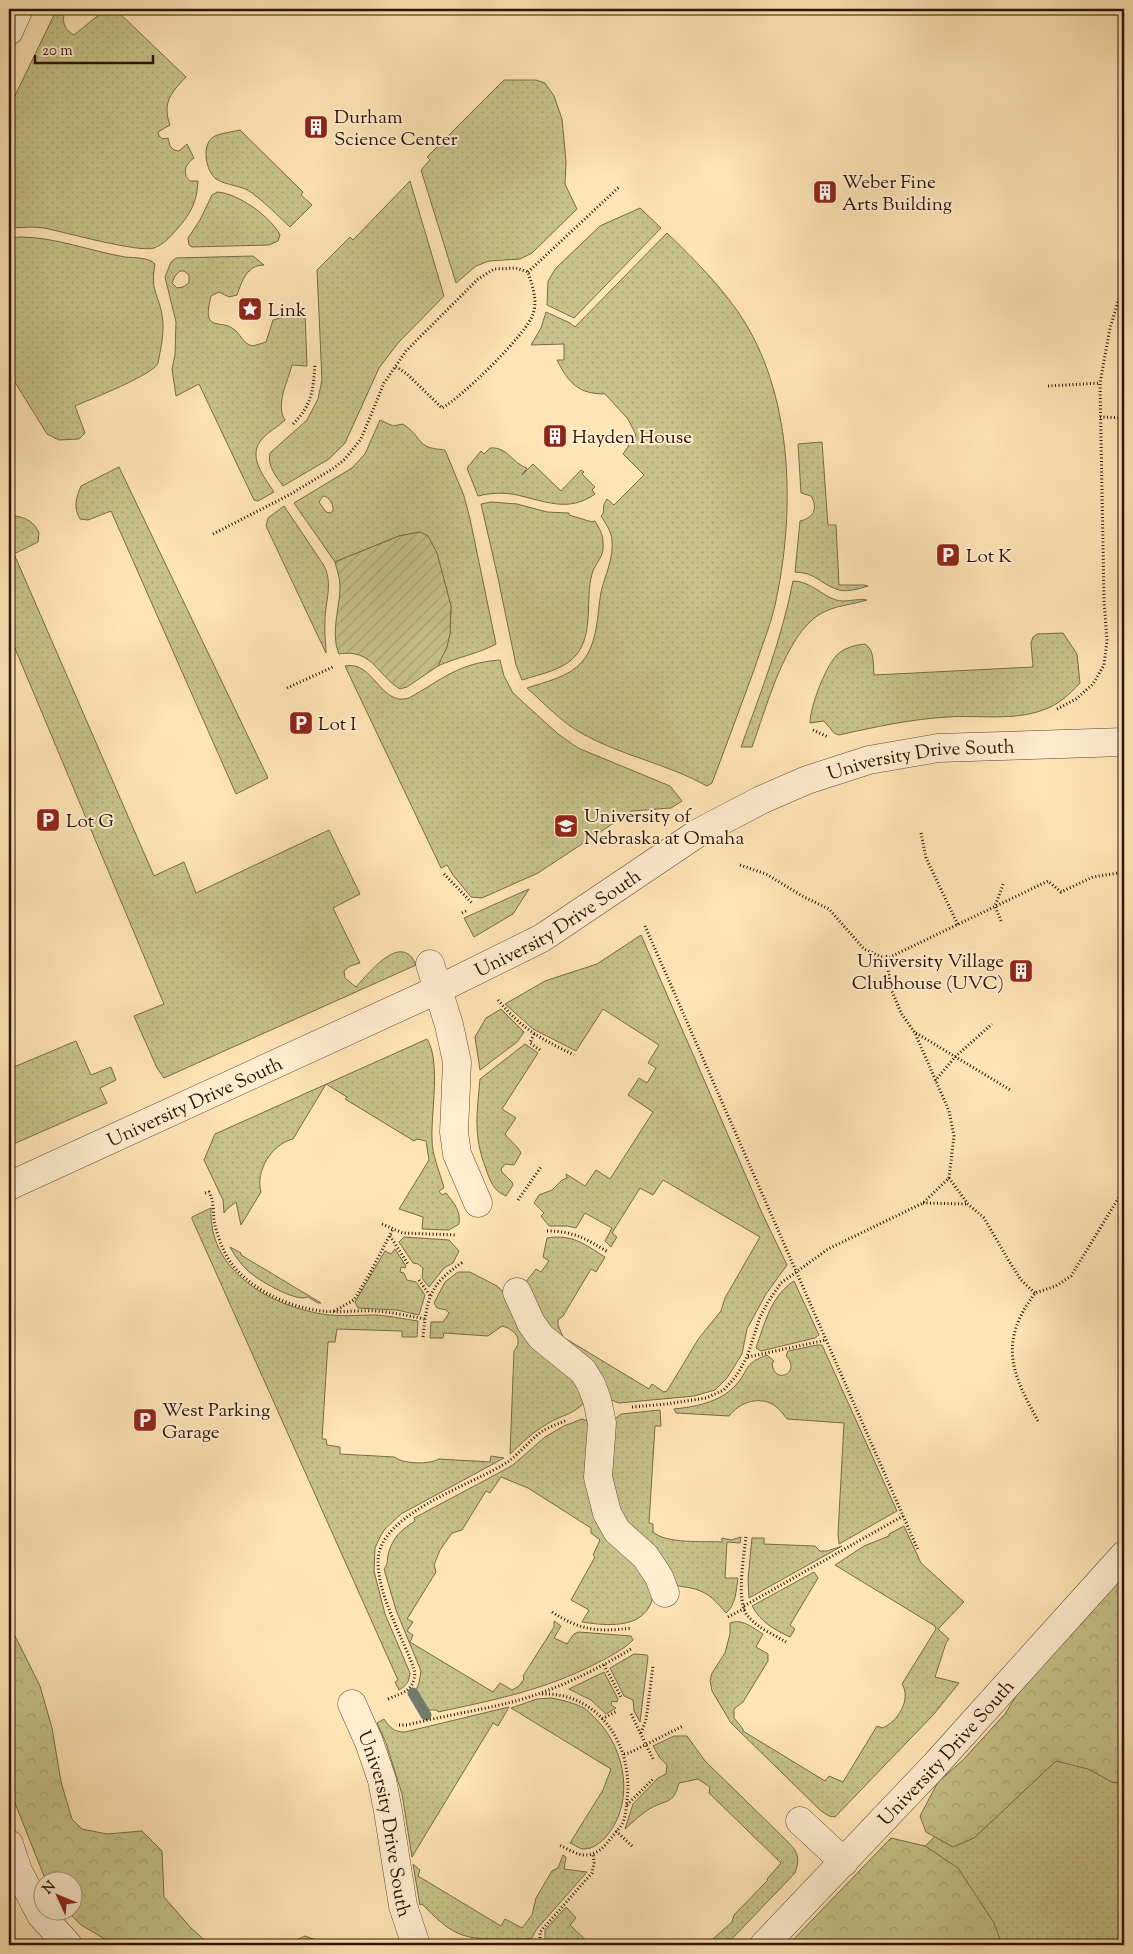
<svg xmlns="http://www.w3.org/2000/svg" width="1133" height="1954" font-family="'Sorts Mill Goudy',serif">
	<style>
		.grass { fill: url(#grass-dots); stroke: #786a48; fill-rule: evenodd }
		.forest { fill: url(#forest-crowns); stroke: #786a48 }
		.garden { fill: url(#garden-furrows); stroke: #786a48 }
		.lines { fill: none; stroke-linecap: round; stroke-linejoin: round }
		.stream { stroke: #717a6b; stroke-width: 11 }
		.street-casing { stroke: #604732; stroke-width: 29 }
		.path { stroke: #2b1306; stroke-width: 3; stroke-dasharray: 1 2.5; stroke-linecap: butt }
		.street { stroke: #ffedcf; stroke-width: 28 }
		.labels { text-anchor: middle; stroke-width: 4; stroke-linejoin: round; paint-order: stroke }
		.poi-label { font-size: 19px; fill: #2b1306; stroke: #ffedcf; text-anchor: start }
		.street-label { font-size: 19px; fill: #2b1306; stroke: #ffedcf }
	</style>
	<defs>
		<pattern id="grass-dots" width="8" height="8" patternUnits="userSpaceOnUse" patternTransform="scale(1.25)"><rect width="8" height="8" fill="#c6c289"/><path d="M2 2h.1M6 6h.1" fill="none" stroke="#aaa675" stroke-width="1.8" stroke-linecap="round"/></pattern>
		<pattern id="forest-crowns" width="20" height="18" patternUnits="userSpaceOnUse" patternTransform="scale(1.25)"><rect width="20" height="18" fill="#c6c289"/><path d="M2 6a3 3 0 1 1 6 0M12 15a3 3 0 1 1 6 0" fill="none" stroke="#aaa675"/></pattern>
		<pattern id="garden-furrows" width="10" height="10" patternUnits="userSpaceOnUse" patternTransform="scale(1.25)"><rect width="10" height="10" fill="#c6c289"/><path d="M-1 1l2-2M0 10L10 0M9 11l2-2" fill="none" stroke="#aaa675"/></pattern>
	</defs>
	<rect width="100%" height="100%" fill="#ffe4b5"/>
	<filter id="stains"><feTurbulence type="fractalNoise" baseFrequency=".004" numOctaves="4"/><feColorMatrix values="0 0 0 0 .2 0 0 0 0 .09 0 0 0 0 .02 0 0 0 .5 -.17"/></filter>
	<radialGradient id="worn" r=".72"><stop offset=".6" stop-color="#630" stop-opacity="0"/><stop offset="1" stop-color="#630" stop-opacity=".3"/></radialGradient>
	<!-- grass -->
	<path class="grass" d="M57,9H65C62,21 63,29 74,35L106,9H115L186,77C171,93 162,102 170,125L158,132L159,136L163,139L168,138L170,146L174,150L179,151L187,144L194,158C185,164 182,174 190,181H198C197,201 191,214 177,229C171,236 163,245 154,248C139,253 64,232 44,228L32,227L9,228V108Z
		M504,80H536L545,83L554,96L562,119L566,161L565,184L577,209L532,253L520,259L489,261L476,266L456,283L421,170L430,160L427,157Z
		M240,130L303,192L301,195L312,205L290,227C278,216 266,203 252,193C242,185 227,186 216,179C206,171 201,146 213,137C220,133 232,132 240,130Z
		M410,181L444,296L398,343L379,368L345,443L329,459L283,486C276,476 267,466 270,453L307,420L318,399L322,380L317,270L350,237L353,240Z
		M217,192C238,193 271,217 280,235L278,241L269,245L192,247L189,245L188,238L200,220L212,195Z
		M640,208L661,228L574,318L547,305L548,281L556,268L600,226Z
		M667,233C695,260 723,288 744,321C794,401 795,516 775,605C770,627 761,648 754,670C740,708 726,746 712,783L707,786C668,764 622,756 583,734C562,723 544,703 527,688C545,682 569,677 582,662C598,643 597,616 601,592C605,575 614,558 612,540C611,531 606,524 601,516L603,514L604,504L607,499L614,505L644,475L623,454L636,435L628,419L605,394C579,394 569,384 557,360H564V344L531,345L541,328L546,312L570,323L575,327Z
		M20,237C55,237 90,251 125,257C134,258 149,257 155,264C150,291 158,292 162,315C165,331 161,347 158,363C153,375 91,399 75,406L85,433L79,439L59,440L47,434L16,384L9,375V238Z
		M253,256L264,265C247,265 242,281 237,295L229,297L219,292L211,296C210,301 206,315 210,320C214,326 226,323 232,328C241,333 242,344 253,346L266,342L273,320L295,314L305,313L307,366L292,365C288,381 275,405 285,420C278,427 269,431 263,438C246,455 264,477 274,492L258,501L254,500L199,384L176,396L172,369L175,355L176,322L165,277L171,262L176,258ZM180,271H184L189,275V283L183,287L177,288L172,283L175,276Z
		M380,420L393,426L403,424C412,430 415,435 421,442C427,449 438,449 445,450L464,496L470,519L496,644C478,654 457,657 438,666L450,634L451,607L437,553L420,532L399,536L335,562L294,503L352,468L365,454ZM323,496C329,496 334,505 333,511L330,513L326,512L319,502Z
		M822,442L828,525H836L839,585H864L868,586C859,589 844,593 836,589C818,582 816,573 795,572L800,521C814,518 818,508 811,496L801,493L798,444Z
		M490,448C507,446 513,464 527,468L522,475L533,464L561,491L581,470L584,472L582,474L595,487L592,490L595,494C569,513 544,501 517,495C504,492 490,493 478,496L467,468L481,451L484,454Z
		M119,467L268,778L236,794L111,511L88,520L80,519C73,507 76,498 81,486Z
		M491,502L517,504L547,512L569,513V515L592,522L595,521C599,528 603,534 603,542C605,558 595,562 592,574C585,599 594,632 577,654C565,670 540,674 522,680L516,665L498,578L481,504Z
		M284,506L323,564C334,583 325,601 325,621C324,632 326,642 326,653L266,526L268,518Z
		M15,516C26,517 35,523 39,533L38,542L14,554L154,876L184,862L196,893L329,830L360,894L333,908L360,963L350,966L344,971L345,978L356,987C368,974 402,930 416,965L164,1078L157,1068L134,1016L164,1004L9,634V517Z
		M793,581C810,581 821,595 836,600C845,603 857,598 867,600C851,605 836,605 820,614C785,635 766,709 752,747H741C761,692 782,638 793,581Z
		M1063,633L1077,654L1080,683C1069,695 1058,705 1043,710C1014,721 979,715 948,717C911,719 875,727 839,735L834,733L824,721L810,723C810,707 825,668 836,656C843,648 855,645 865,644C875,650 873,665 874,675L1033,667L1031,643L1033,637L1037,634Z
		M500,660L504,676L513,693L558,734L578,748L670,786L682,801L671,808L632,811L538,873L482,898L471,897L453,875L447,865L441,868L345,666C374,660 380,707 409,698C443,679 458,663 500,660Z
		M529,889L513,914L474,937L464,918Z
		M641,935L762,1213L787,1265L766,1294L747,1329L742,1354L727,1378L715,1390L694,1396L619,1403L606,1398L549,1334L525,1283L536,1269L541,1272L549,1261L543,1257L547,1238C573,1234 584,1244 605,1257L596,1272L591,1269L563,1316L558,1320V1325L563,1337L649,1389L652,1384L664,1392L667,1391L699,1338L721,1311L725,1298L760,1237L663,1180L653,1195L640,1188L612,1233L617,1237L611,1247L605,1241L612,1228L585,1213L576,1228L567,1226H549L541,1216L544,1213L534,1203L539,1195L552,1190L562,1180L567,1178L566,1174L585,1186L596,1170L610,1179L653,1112L628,1095L639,1078L647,1083L656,1068L648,1063L659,1045L603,1009L576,1051L533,1029L505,1004L545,981L597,964Z
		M501,1009L524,1032L517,1042L480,1070L475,1037L486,1018Z
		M427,1039C441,1061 431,1112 432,1139C432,1156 440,1172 444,1188L439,1191L442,1195L446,1193C454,1203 461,1211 459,1224L449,1230L422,1229L423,1217L399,1209L429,1160L426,1141L417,1139L414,1141L345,1099L347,1097L326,1084L293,1139C272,1144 255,1171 261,1192L241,1225L236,1202L227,1209L224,1213L223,1200L204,1160L215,1134Z
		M76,1041L91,1075L111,1067L116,1080L100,1088L107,1103L9,1146V1069Z
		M525,1044L538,1053L502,1109L516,1118L505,1134C509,1140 518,1146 521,1153L514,1165L505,1164L501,1169L502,1172L512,1182L513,1185L506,1196C493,1191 490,1180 486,1169C473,1135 477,1114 480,1079Z
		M211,1208C208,1270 268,1305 322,1314C340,1317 358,1315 376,1315C390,1316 404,1319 418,1321L417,1337H402V1331L337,1329L335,1342H328L322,1439H326L327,1445L340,1447V1454L394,1457C403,1464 429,1465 439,1459L490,1462L491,1456L504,1458L401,1514L385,1529L380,1537L375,1548L374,1571L385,1614L410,1673C409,1682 407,1685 399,1690L395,1682L398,1680L192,1219V1217Z
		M404,1237L449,1240L459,1251L453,1263L444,1268L429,1287L422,1278L423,1268L418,1264L413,1263L399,1242Z
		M230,1247L241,1253V1255L321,1303H318L308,1297C296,1303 256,1279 247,1270C240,1263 235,1256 230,1247Z
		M395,1249L406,1266L405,1268L401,1267L400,1272L404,1273L407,1280L416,1282L425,1295L419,1315L397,1310L358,1308L355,1302L385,1251L391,1254Z
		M458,1272H470L497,1286L507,1295L587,1399C575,1415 563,1414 547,1424C533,1432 522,1443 510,1454L514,1351C524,1339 514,1329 502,1326L488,1336L444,1333L443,1338H430L431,1322H443L449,1313L446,1310L437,1308L434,1303L445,1282Z
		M794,1281L819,1335L815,1338L761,1351L756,1348C765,1322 771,1296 794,1281Z
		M817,1345H822L897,1511L839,1544L838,1534L844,1423L787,1419C783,1414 778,1407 772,1404C757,1396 739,1403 729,1416L676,1413L674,1409C695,1407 720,1402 735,1386C750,1370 742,1364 767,1355L774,1361L772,1364C775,1386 802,1372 786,1356L788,1351Z
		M660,1410L661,1426H655L649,1523L653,1524V1532C666,1544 704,1541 722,1542V1538L731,1540L741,1537L740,1543L727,1542L725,1578H738C736,1590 736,1605 726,1613C717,1602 709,1593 695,1589C688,1587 682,1587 675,1585L636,1538L609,1489L611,1422L621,1414Z
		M582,1419L593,1423L592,1511C599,1530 619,1541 632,1557C638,1563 641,1572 646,1580C652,1592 656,1598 647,1610C634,1629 601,1625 582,1622L589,1610L571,1600L595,1557L593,1555L600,1540L591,1533V1528L528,1488L501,1477L490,1493L486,1491L462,1530L452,1533L440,1550L434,1565L436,1572L407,1619L413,1622L407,1631L413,1635L410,1642L493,1692L500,1683L512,1690L519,1686L524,1679L523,1676L554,1627V1621L561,1626L554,1638L567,1644L574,1634L579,1632L631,1636L633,1640C623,1650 609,1657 597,1663C545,1690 494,1700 438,1712L437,1710H427L419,1699L416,1690L419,1683L421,1671L396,1610L384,1569C388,1564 387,1561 388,1555C392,1538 401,1530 415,1521L414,1518L495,1475L513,1465L545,1437L564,1426Z
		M904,1526L921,1563L964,1602L938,1629L949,1639L946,1643L935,1677L959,1683L934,1714L835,1817L829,1816L821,1811L731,1723L712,1691L710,1680L712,1673L725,1653L730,1634V1623C742,1618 753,1628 763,1634L756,1647L768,1654V1661L743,1702L734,1709V1718L743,1729V1731L825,1781L829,1776L843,1782L877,1726L882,1728C897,1723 912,1699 902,1684L936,1629L935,1626L835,1565L864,1546L889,1536V1534Z
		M752,1538H764V1544L815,1546L820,1551H827L842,1546L749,1598L748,1579Z
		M814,1572L818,1578L790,1625L795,1629L790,1637C773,1629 761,1622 752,1606Z
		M1124,1644V1945H828Z
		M634,1654L647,1655L648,1657L640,1722L634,1711L633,1700L624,1696L610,1668Z
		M604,1672L618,1699L617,1702L612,1701L611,1705L616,1708L606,1714L591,1700L569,1689Z
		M551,1698C563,1700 574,1703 584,1708C591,1713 597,1720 603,1727C628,1759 633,1808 604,1839C598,1844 593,1849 584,1849C579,1849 575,1845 570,1843L603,1790L611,1769L511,1708L537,1699Z
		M509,1707L498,1726L493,1723L412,1857L402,1794L386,1743L377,1723L384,1719C390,1728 394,1732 405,1732Z
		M674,1736H687L705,1761L784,1838C797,1851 801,1855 795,1873L726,1945H706L732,1922L734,1915L768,1880L767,1879L781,1863L709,1793L710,1787L698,1779L679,1783C673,1805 667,1799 651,1808C642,1813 633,1822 625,1829L633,1804L658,1778L666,1774L667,1765L660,1758L653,1746Z
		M563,1855L566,1857L564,1869L587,1872L536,1930L532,1938C522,1940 511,1939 501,1939C461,1940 450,1933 422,1904L420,1905L413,1864L420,1870L418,1876L501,1926L505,1919L522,1928L532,1915L536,1898L552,1871L558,1868Z
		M566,1907L576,1918L570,1925L591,1945H545V1930Z"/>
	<!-- forest -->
	<path class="forest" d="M1124,1579V1784L1112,1782L1088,1769L1056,1761L974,1838L953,1847L926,1832L920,1816L938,1782L963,1760L1005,1714L1043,1652L1110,1589Z
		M9,1624L40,1686L52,1728L61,1782L72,1819L82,1829L107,1834L142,1831L162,1851L164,1897L191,1928L210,1945H115L81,1925L68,1912H72V1882L46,1881L9,1788Z
		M891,1838L925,1846L958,1868L994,1923L1002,1945H788Z
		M305,1936L329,1945H285Z"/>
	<!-- garden -->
	<path class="garden" d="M420,532L428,536L437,553L451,606L450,634L447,647L438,666L407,687L400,689C378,676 372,648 339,654C330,632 340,609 340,586C340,578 337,570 335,562L399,536Z"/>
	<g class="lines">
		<!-- stream -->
		<path class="stream" d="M413,1693L426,1715"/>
		<defs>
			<g id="street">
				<path d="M9,31L19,9"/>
				<path d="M430,964L449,1025L457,1062L454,1132L457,1154L478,1203"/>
				<path id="s1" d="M9,1186L439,989L542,938L698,833L761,800L807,780L869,760L938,748L1124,742"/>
				<path d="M517,1292L531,1323L541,1337L583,1371L591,1384L597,1400L602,1423L598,1477L607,1513L617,1531L645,1556L659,1577L665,1593"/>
				<path id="s2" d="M352,1704L369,1742L382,1780L388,1811L403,1906L416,1945"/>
				<path d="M800,1821L844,1862"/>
				<path d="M9,1844L18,1871L41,1915L68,1945"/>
				<path id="s3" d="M764,1945L935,1765L1124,1555"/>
			</g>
		</defs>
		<!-- street casing -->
		<use href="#street" class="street-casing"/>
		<!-- path -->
		<path class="path" d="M528,272L619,187
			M1048,386L1100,383
			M1100,417L1124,418
			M293,424C312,405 313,391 315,365
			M213,534L289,495L334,468L345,459L361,439L384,383L406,351L478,279L494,269L516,268L528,272C532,285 538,300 533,314C527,334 461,398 442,408L407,374L395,366
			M287,688L333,667
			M1057,709L1076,699L1093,684L1104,665L1107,641L1104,600L1100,383L1110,328L1124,282
			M813,730L828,737
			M921,833L926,858L958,925
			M740,865L766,874L804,897L829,909L864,949L886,959
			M444,874L472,903
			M462,913L466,911
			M1001,921L995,906L1004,882
			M645,926L918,1550
			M886,959L1048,881L1061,892L1093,877L1124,872
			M498,1000C523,1030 540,1038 574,1055
			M916,1033L1012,1091
			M534,1034L530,1043L540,1050
			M935,1081L955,1057L992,1024
			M949,1178L968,1204L984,1218L1009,1261L1021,1280L1035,1293
			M205,1193L209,1192C214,1202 213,1210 214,1221C216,1231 220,1242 224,1251C240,1285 285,1307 322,1311C340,1313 358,1310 376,1311C392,1312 409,1316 425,1319
			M518,1200L541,1167
			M923,1203L968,1204
			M382,1224L403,1233L457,1235
			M547,1231C574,1231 586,1239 608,1252
			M390,1236L408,1264
			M419,1280L431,1297
			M334,1311L354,1300L369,1275L393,1229
			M423,1337C427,1299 429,1284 463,1262
			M748,1357L826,1340
			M632,1407L666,1404L706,1398L724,1390L737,1375L747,1357L760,1317L768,1302L781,1283L828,1249L923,1203L949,1178L954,1136L949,1111L915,1033L901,1013L892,991L886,959
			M1038,1421C1021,1389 1002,1358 1019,1320C1023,1310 1029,1302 1035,1293L1056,1286L1071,1276L1124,1189
			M746,1537C744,1556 736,1600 747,1615C757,1628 773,1634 786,1642
			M744,1606L903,1516
			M552,1612C581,1631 599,1632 632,1628
			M728,1617L745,1608
			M604,1665L621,1697
			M542,1694C599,1692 634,1746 627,1800C626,1808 626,1818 621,1826C618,1830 614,1834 611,1838C605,1846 599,1853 588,1855C578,1856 568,1849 559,1845
			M388,1699C404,1692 414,1691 415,1672C404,1639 377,1595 378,1560C380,1512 474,1485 509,1461C520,1453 529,1441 540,1433C548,1427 558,1424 567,1420
			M631,1714L653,1759
			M602,1719L617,1711
			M399,1725H407C442,1716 477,1711 512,1702C554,1691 594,1671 631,1649
			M641,1733L646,1720L653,1666
			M624,1754L629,1753L683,1726
			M627,1805L654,1778
			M616,1831L633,1847
			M540,1945V1932L592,1873L594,1863L593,1853"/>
		<!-- street -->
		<use href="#street" class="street"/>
	</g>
	<!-- icons -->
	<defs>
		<symbol id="building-square" viewBox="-11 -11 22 22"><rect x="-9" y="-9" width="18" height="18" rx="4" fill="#8f2418" stroke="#ffedcf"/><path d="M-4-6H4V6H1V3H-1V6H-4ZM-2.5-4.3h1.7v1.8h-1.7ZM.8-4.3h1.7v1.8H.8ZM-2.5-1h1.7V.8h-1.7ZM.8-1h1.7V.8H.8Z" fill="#fff"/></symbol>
		<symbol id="sight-square" viewBox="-11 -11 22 22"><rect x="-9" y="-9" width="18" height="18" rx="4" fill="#8f2418" stroke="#ffedcf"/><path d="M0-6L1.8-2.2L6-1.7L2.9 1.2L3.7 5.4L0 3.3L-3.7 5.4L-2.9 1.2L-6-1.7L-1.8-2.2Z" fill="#fff"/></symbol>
		<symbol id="parking-square" viewBox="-11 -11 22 22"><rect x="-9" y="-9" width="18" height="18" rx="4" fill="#8f2418" stroke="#ffedcf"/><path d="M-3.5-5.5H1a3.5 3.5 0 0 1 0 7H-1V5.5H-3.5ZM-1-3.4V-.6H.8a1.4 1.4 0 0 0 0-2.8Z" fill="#fff"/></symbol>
		<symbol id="university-square" viewBox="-11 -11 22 22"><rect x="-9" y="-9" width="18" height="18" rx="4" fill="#8f2418" stroke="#ffedcf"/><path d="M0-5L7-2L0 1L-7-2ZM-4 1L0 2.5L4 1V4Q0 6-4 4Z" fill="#fff"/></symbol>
	</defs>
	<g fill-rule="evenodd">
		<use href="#building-square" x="302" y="113" width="28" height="28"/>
		<use href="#building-square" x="811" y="178" width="28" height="28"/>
		<use href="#sight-square" x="236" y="295" width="28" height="28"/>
		<use href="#building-square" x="541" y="422" width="28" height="28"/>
		<use href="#parking-square" x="934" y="541" width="28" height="28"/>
		<use href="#parking-square" x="287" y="709" width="28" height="28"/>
		<use href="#parking-square" x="34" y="806" width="28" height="28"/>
		<use href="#university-square" x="552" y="812" width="28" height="28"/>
		<use href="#building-square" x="1007" y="957" width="28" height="28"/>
		<use href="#parking-square" x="131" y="1406" width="28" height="28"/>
	</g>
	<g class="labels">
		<!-- poi labels -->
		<g class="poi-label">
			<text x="334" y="123">Durham<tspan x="334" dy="22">Science Center</tspan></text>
			<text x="842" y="188">Weber Fine<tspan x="842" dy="22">Arts Building</tspan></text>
			<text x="268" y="316">Link</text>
			<text x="572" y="443">Hayden House</text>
			<text x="966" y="562">Lot K</text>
			<text x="318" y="730">Lot I</text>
			<text x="584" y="822">University of<tspan x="584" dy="22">Nebraska at Omaha</tspan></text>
			<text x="66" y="827">Lot G</text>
			<text x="1004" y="967" text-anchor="end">University Village<tspan x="1004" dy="22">Clubhouse (UVC)</tspan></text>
			<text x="162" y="1416">West Parking<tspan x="162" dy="22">Garage</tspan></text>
		</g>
		<!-- street labels -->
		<g class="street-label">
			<text dy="7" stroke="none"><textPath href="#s1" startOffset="1014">University Drive South</textPath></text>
			<text dy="7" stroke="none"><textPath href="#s1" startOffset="609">University Drive South</textPath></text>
			<text dy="7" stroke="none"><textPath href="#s1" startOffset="204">University Drive South</textPath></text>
			<text dy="7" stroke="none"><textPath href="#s3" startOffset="265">University Drive South</textPath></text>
			<text dy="7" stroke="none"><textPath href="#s2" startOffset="125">University Drive South</textPath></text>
		</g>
	</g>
	<!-- margin -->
	<rect width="1133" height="1954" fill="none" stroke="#ffe4b5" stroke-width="30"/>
	<rect x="10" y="10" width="1113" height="1934" fill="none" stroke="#2b1306" stroke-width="2.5"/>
	<rect x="15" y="15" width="1103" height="1924" fill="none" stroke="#2b1306"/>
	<!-- north arrow -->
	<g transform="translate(58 1896) rotate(314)"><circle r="24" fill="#ffedcf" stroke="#aa967f"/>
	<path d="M0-4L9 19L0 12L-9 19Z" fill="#8f2418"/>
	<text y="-8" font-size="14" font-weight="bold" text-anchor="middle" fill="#2b1306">N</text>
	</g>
	<!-- scale -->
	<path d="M35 55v8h118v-8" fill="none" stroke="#2b1306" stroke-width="2.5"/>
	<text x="42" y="55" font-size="15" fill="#2b1306" stroke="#ffedcf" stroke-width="4" paint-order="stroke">20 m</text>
	<rect width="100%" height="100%" filter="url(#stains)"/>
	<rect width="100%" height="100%" fill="url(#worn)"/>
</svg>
